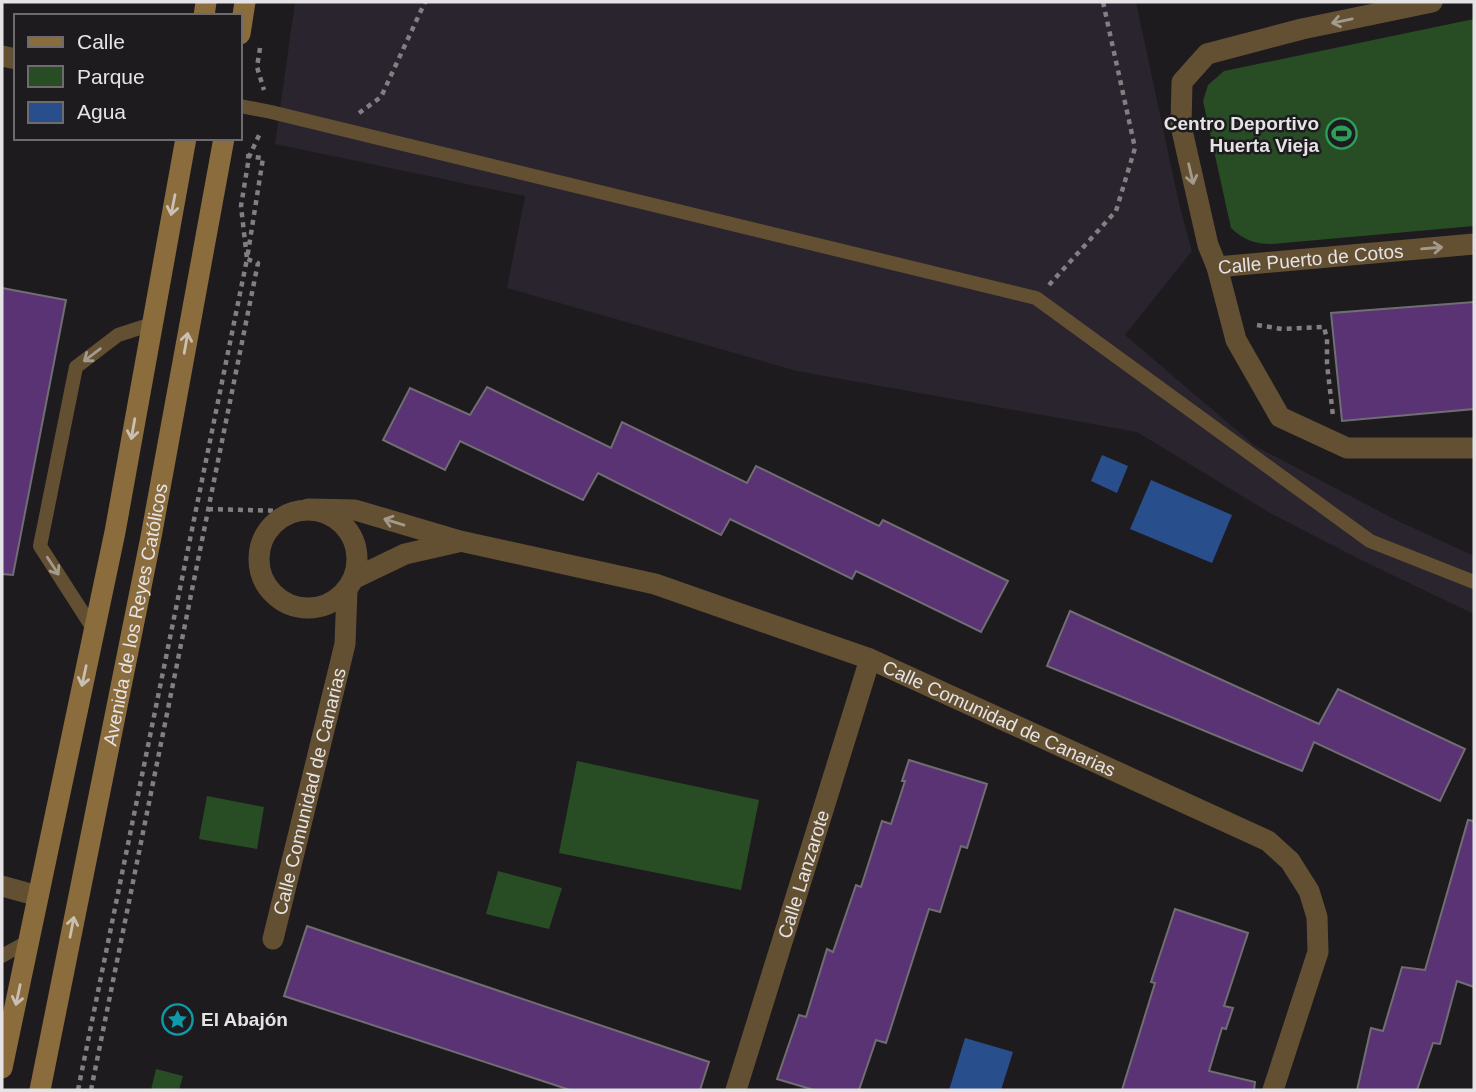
<svg xmlns="http://www.w3.org/2000/svg" width="1476" height="1092" font-family="Arial,sans-serif">
	<style>
		.built { fill: #29242d }
		.green { fill: #284d25 }
		.water { fill: #294e8c }
		.building { fill: #5a3374; stroke: #706e73; stroke-width: 2 }
		.lines { fill: none; stroke-linecap: round; stroke-linejoin: round }
		.path { stroke: #817f82; stroke-width: 4.5; stroke-dasharray: 5 5; stroke-linecap: butt }
		.lane { stroke: #635033; stroke-width: 14 }
		.street { stroke: #635033; stroke-width: 21 }
		.secondary { stroke: #8b6c3c; stroke-width: 21 }
		.oneway { stroke: #a49a8c }
		.oneway2 { stroke: #cabfb3 }
		.labels { text-anchor: middle; stroke-width: 5; stroke-linejoin: round; paint-order: stroke }
		.poi-label { font-size: 19px; font-weight: bold; fill: #e5e3e6; stroke: #1e1b1f; text-anchor: end }
		.street-label { font-size: 19px; fill: #e5e3e6; stroke: #1e1b1f }
	</style>
	<rect width="100%" height="100%" fill="#1e1b1f"/>
	<!-- built -->
	<path class="built" d="M295,2H1136L1180,208L1192,251L1125,335L1255,446L1398,521L1474,556V614L1361,560L1270,513L1137,432L797,371L507,288L525,196L275,144Z"/>
	<!-- green -->
	<path class="green" d="M1474,19V226L1272,244C1254,244 1244,240 1231,228L1203,101L1208,85L1224,71Z
		M577,761L759,800L741,890L559,853Z
		M207,796L264,807L257,849L199,839Z
		M498,871L562,888L549,929L486,914Z
		M156,1069L183,1076L179,1090H151Z"/>
	<!-- water -->
	<path class="water" d="M1102,455L1128,466L1117,493L1091,481Z
		M1151,480L1232,515L1212,563L1130,529Z
		M965,1038L1013,1052L1001,1090H949Z"/>
	<!-- building -->
	<path class="building" d="M2,288L66,300L13,575L2,574Z
		M1474,302V409L1342,421L1331,313Z
		M487,387L611,448L622,422L747,483L756,466L879,526L883,520L1008,581L981,632L856,571L852,579L730,519L721,535L598,473L583,500L460,441L445,470L383,440L410,388L470,415Z
		M1070,611L1319,724L1338,689L1465,749L1440,801L1314,742L1302,771L1047,666Z
		M909,760L987,784L967,848L961,846L940,912L929,909L886,1043L876,1040L859,1090H814L777,1079L799,1015L806,1017L827,949L833,952L856,885L861,887L882,821L891,824L905,781H902Z
		M1468,820L1474,821V987L1457,981L1440,1044L1433,1043L1417,1090H1357L1371,1028L1383,1031L1402,967L1425,970Z
		M1175,909L1248,933L1224,1006L1233,1008L1226,1029L1222,1028L1209,1071L1255,1082L1254,1090H1122L1155,983L1151,982Z
		M307,926L709,1062L700,1090H570L284,996Z"/>
	<g class="lines">
		<!-- path -->
		<path class="path" d="M260,48L257,67L264,90
			M359,113L381,97L425,2
			M1049,285L1116,211L1135,148L1103,2
			M1257,325L1282,329L1324,327L1327,339V364L1333,416
			M208,509L286,511
			M78,1090L247,259L241,206L249,157L261,131
			M91,1090L258,263L247,259L263,158L246,156"/>
		<!-- lane -->
		<path class="lane" d="M240,106L271,112L1036,298L1370,541L1474,582
			M94,630L40,546L76,367L118,335L152,324
			M2,956L29,941"/>
		<!-- street -->
		<g class="street">
			<path d="M1432,2L1302,29L1207,54L1182,82L1181,126L1208,245L1217,267L1236,340L1280,417L1347,448H1474"/>
			<path d="M2,56L16,59"/>
			<path id="s1" d="M1217,267L1474,244"/>
			<path id="s2" d="M308,509L355,510L460,541L655,584L870,659L1268,841L1290,861L1309,891L1317,917L1318,952L1273,1090"/>
			<circle cx="308" cy="559" r="49"/>
			<path d="M353,579L405,554L458,542"/>
			<path d="M2,886L38,896"/>
			<path id="s3" d="M273,939L345,644L347,590"/>
			<path id="s4" d="M736,1090L870,659"/>
		</g>
		<!-- secondary -->
		<g class="secondary">
			<path d="M204,16L206,2"/>
			<path d="M240,34L245,2"/>
			<path d="M2,1068L115,532L186,138"/>
			<path id="s5" d="M40,1090L151,537L224,138"/>
		</g>
	</g>
	<!-- one-way arrows -->
	<defs><path id="oneway-shaft" d="M-6 0H5M1.5-3L5.5 0L1.5 3" fill="none" stroke-width="1.6" stroke-linecap="round" stroke-linejoin="round" transform="scale(1.75)"/></defs>
	<g class="oneway">
		<use href="#oneway-shaft" transform="translate(1342 21) rotate(168)"/>
		<use href="#oneway-shaft" transform="translate(1191 174) rotate(77)"/>
		<use href="#oneway-shaft" transform="translate(1432 248) rotate(-5)"/>
		<use href="#oneway-shaft" transform="translate(92 355) rotate(143)"/>
		<use href="#oneway-shaft" transform="translate(394 522) rotate(-163)"/>
		<use href="#oneway-shaft" transform="translate(53 566) rotate(57)"/>
	</g>
	<g class="oneway2">
		<use href="#oneway-shaft" transform="translate(173 205) rotate(101)"/>
		<use href="#oneway-shaft" transform="translate(186 343) rotate(-80)"/>
		<use href="#oneway-shaft" transform="translate(133 429) rotate(100)"/>
		<use href="#oneway-shaft" transform="translate(84 676) rotate(102)"/>
		<use href="#oneway-shaft" transform="translate(72 927) rotate(-79)"/>
		<use href="#oneway-shaft" transform="translate(18 995) rotate(102)"/>
	</g>
	<!-- icons -->
	<defs>
		<symbol id="stadium-ring" viewBox="-11 -11 22 22"><circle r="9.5" fill="#1e1b1f" stroke="#2e9e5b" stroke-width="1.5"/><path d="M0-5a6.5 5 0 1 0 0 10a6.5 5 0 1 0 0-10ZM-3.5-1.8h7v3.6h-7Z" fill="#2e9e5b"/></symbol>
		<symbol id="sight-ring" viewBox="-11 -11 22 22"><circle r="9.5" fill="#1e1b1f" stroke="#0f9aa8" stroke-width="1.5"/><path d="M0-6L1.8-2.2L6-1.7L2.9 1.2L3.7 5.4L0 3.3L-3.7 5.4L-2.9 1.2L-6-1.7L-1.8-2.2Z" fill="#0f9aa8"/></symbol>
	</defs>
	<g fill-rule="evenodd">
		<use href="#stadium-ring" x="1324" y="116" width="35" height="35"/>
		<use href="#sight-ring" x="160" y="1002" width="35" height="35"/>
	</g>
	<g class="labels">
		<!-- poi labels -->
		<g class="poi-label">
			<text x="1319" y="130">Centro Deportivo<tspan x="1319" dy="22">Huerta Vieja</tspan></text>
			<text x="201" y="1026" text-anchor="start">El Abajón</text>
		</g>
		<!-- street labels -->
		<g class="street-label">
			<text dy="7" stroke="none"><textPath href="#s1" startOffset="94">Calle Puerto de Cotos</textPath></text>
			<text dy="7" stroke="none"><textPath href="#s5" startOffset="485">Avenida de los Reyes Católicos</textPath></text>
			<text dy="7" stroke="none"><textPath href="#s2" startOffset="726">Calle Comunidad de Canarias</textPath></text>
			<text dy="7" stroke="none"><textPath href="#s3" startOffset="152">Calle Comunidad de Canarias</textPath></text>
			<text dy="7" stroke="none"><textPath href="#s4" startOffset="226">Calle Lanzarote</textPath></text>
		</g>
	</g>
	<!-- border -->
	<rect width="1476" height="1092" fill="none" stroke="#e5e3e6" stroke-width="7"/>
	<!-- legend -->
	<rect x="14" y="14" width="228" height="126" fill="#1e1b1f" stroke="#6e6b6f" stroke-width="2"/>
	<rect x="28" y="37" width="35" height="10" fill="#8b6c3c" stroke="#6e6b6f" stroke-width="2"/>
	<text x="77" y="49" font-size="21" fill="#e5e3e6">Calle</text>
	<rect x="28" y="66" width="35" height="21" fill="#284d25" stroke="#6e6b6f" stroke-width="2"/>
	<text x="77" y="84" font-size="21" fill="#e5e3e6">Parque</text>
	<rect x="28" y="102" width="35" height="21" fill="#294e8c" stroke="#6e6b6f" stroke-width="2"/>
	<text x="77" y="119" font-size="21" fill="#e5e3e6">Agua</text>
</svg>
